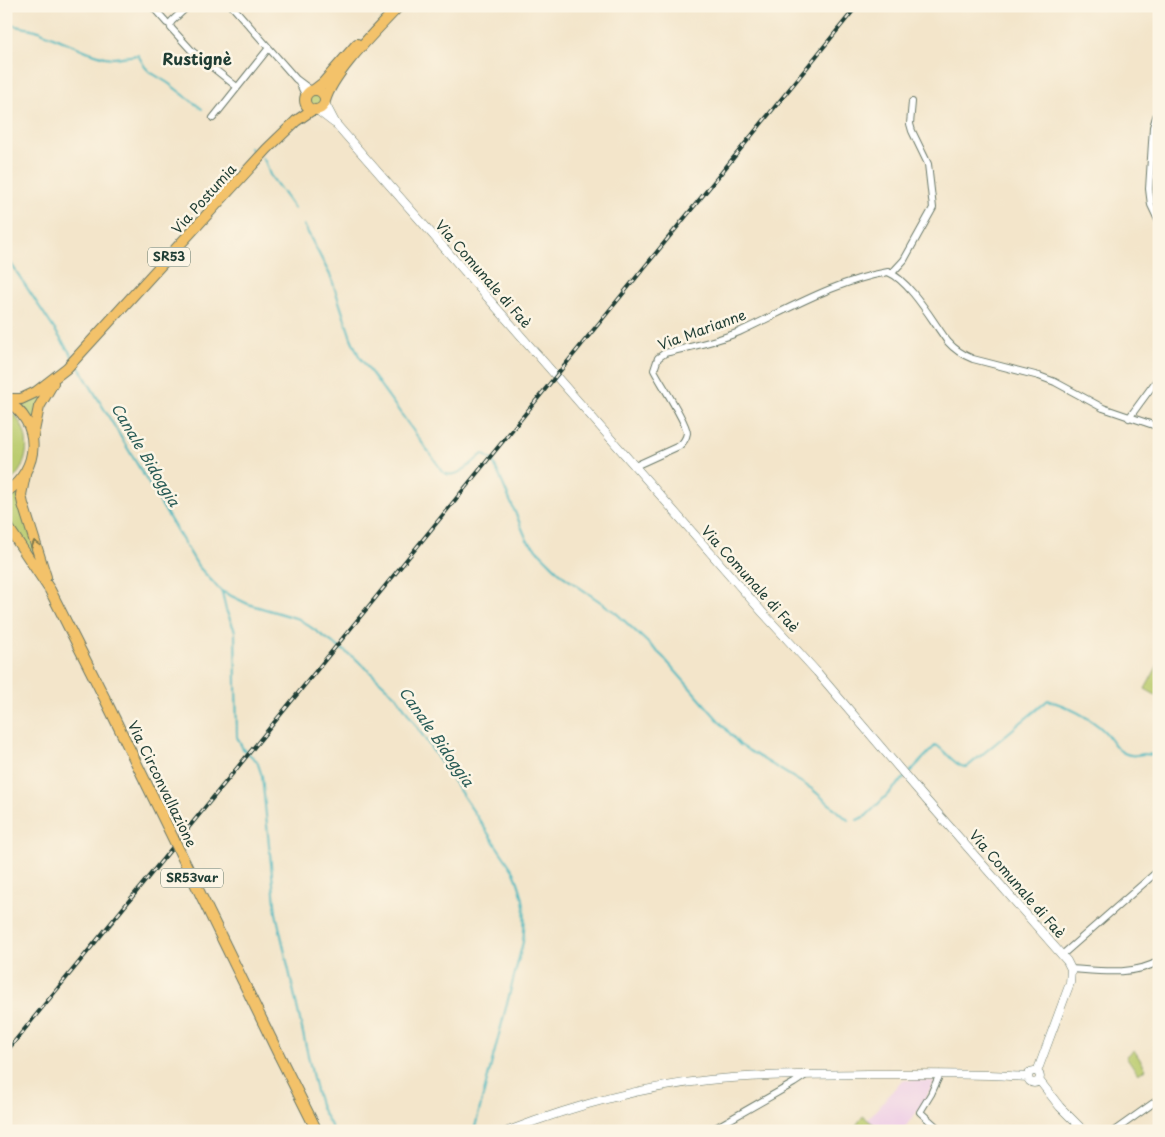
<svg xmlns="http://www.w3.org/2000/svg" width="1165" height="1137" font-family="'Playpen Sans',sans-serif">
	<style>
		.built { fill: #efd0e6 }
		.green { fill: #bbcc6f; stroke: #6d8452 }
		.lines { fill: none; stroke-linecap: round; stroke-linejoin: round }
		.stream { stroke: #48b7bf; stroke-width: 2 }
		.minor-casing { stroke: #697868; stroke-width: 8 }
		.tertiary-casing { stroke: #697868; stroke-width: 9 }
		.primary-casing { stroke: #697868; stroke-width: 12 }
		.minor { stroke: #fff; stroke-width: 6 }
		.tertiary { stroke: #fff; stroke-width: 8 }
		.primary { stroke: #f3c26a; stroke-width: 10 }
		.rail-casing { stroke: #1f3d34; stroke-width: 4 }
		.rail { stroke: #fcf5e5; stroke-width: 2; stroke-dasharray: 5.5; stroke-linecap: butt }
		.primary-bridge-casing { stroke: #697868; stroke-width: 12; stroke-linecap: butt }
		.primary-bridge { stroke: #f3c26a; stroke-width: 10 }
		.oneway { stroke: #7e794c }
		.labels { text-anchor: middle; stroke-width: 5; stroke-linejoin: round; paint-order: stroke }
		.shield { fill: #fcf5e5; stroke: #617469; stroke-width: 1 }
		.shield-label { font-size: 12px; font-weight: bold; fill: #1f3d34 }
		.street-label { font-size: 14px; fill: #1f3d34; stroke: #fcf5e5 }
		.water-label { font-size: 15px; font-style: italic; fill: #295c57; stroke: #fcf5e5 }
		.quarter-label { font-size: 16px; font-weight: bold; fill: #1f3d34; stroke: #fcf5e5 }
	</style>
	<rect width="100%" height="100%" fill="#fcf5e5"/>
	<filter id="ink" filterUnits="userSpaceOnUse"><feTurbulence type="fractalNoise" baseFrequency=".02" numOctaves="2"/><feDisplacementMap in="SourceGraphic" scale="10" xChannelSelector="R" yChannelSelector="G"/><feConvolveMatrix kernelMatrix="1 2 1 2 8 2 1 2 1" color-interpolation-filters="sRGB"/></filter>
	<filter id="wash" filterUnits="userSpaceOnUse"><feTurbulence type="fractalNoise" baseFrequency=".0096" numOctaves="4" result="noise"/><feDisplacementMap in="SourceGraphic" scale="20" xChannelSelector="R" yChannelSelector="G"/><feGaussianBlur stdDeviation="1.12" result="paint"/><feColorMatrix in="noise" values="0 0 0 0 0 0 0 0 0 0 0 0 0 0 0 0 0 1.4 0 .05"/><feComposite in="paint" operator="in"/></filter>
	<g filter="url(#wash)">
		<rect width="100%" height="100%" fill="#f3e5ca"/>
		<!-- built -->
		<path class="built" d="M902,1080L935,1081L920,1108L902,1131H882L867,1120Z"/>
		<!-- green -->
		<path class="green" d="M306 100a8 8 0 1 1 16 0a8 8 0 1 1-16 0Z
			M51,382L34,424L25,410L16,401Z
			M6,408C34,427 33,466 6,485Z
			M18,489L41,571L6,519V498Z
			M1159,663V697L1145,689Z
			M1134,1050L1146,1069L1138,1074L1126,1056Z
			M863,1116L882,1131H852Z"/>
		<g class="lines">
			<!-- stream -->
			<path class="stream" d="M6,24L36,30L89,52L105,57L114,58L138,55L145,67L150,72L168,83L202,109
				M250,148L256,154
				M262,158L265,161L270,175L294,208
				M304,225L331,277L351,338L359,356L444,473C458,480 472,462 483,454L493,461L527,540L563,576L615,612L663,657L740,745L812,789L848,820
				M6,256L72,356
				M76,362L198,566L221,591L248,604L299,619L357,660L397,697L514,872C526,901 526,912 523,942L474,1131
				M222,592L226,610L235,631L237,737L243,749L257,761L262,776L276,913L316,1091L321,1108L334,1131
				M908,774L936,745C945,750 956,768 967,767L1048,700C1067,706 1089,717 1103,730C1111,737 1114,749 1124,753C1132,757 1136,755 1143,754C1148,754 1154,755 1159,757
				M857,820L866,816L905,777"/>
		</g>
	</g>
	<g filter="url(#ink)">
		<g class="lines">
			<defs>
				<path id="minor" d="M152,6L167,23L170,24L171,28L192,51L237,87
					M232,6L296,79L312,91
					M170,24L172,21L188,6
					M299,82L306,97
					M1159,107L1153,127L1149,189L1151,205L1159,222
					M213,118L268,49
					M892,273L904,260L933,208L928,164L912,131L910,124L912,102
					M1129,418L1159,377
					M635,466L679,446C683,443 686,439 687,433C687,423 660,382 654,370L658,358L665,353C690,347 715,342 739,332C787,310 835,281 888,272C910,281 933,322 948,342C955,350 963,355 973,359L1039,376L1055,382L1103,408L1159,427
					M1062,955L1159,870
					M1071,969C1100,971 1134,976 1159,961
					M940,1074L931,1094L920,1112L941,1131
					M710,1131L794,1083L806,1075
					M1114,1131L1159,1099"/>
				<path id="tertiary" d="M325,103L336,124L763,613L817,672L928,802L1067,961L1071,969L1070,983L1037,1072
					M317,110L334,123
					M1028 1077a6 6 0 1 1 12 0a6 6 0 1 1-12 0Z
					M1039,1080L1060,1107L1084,1131
					M508,1131C573,1106 640,1087 709,1080C762,1074 816,1075 868,1074C922,1074 975,1073 1028,1077"/>
				<path id="primary" d="M314,90L323,83L357,44
					M305 100a10 10 0 1 1 20 0a10 10 0 1 1-20 0Z
					M325,101C333,72 377,30 399,6
					M6,399H21L36,392L67,368L267,149L296,121L312,110
					M6,401C43,422 40,470 6,492
					M33,436L39,407L53,383
					M25,475L21,495L23,504L46,577
					M6,524L50,590L106,701
					M279,1055L317,1131"/>
			</defs>
			<!-- minor casing -->
			<use href="#minor" class="minor-casing"/>
			<!-- tertiary casing -->
			<use href="#tertiary" class="tertiary-casing"/>
			<!-- primary casing -->
			<use href="#primary" class="primary-casing"/>
			<!-- minor -->
			<use href="#minor" class="minor"/>
			<!-- tertiary -->
			<use href="#tertiary" class="tertiary"/>
			<!-- primary -->
			<use href="#primary" class="primary"/>
			<defs>
				<path id="rail" d="M6,1052L857,6"/>
			</defs>
			<!-- rail casing -->
			<use href="#rail" class="rail-casing"/>
			<!-- rail -->
			<use href="#rail" class="rail"/>
			<defs>
				<path id="primary-bridge" d="M106,701L279,1055"/>
			</defs>
			<!-- primary-bridge casing -->
			<use href="#primary-bridge" class="primary-bridge-casing"/>
			<!-- primary-bridge -->
			<use href="#primary-bridge" class="primary-bridge"/>
		</g>
		<!-- one-way arrows -->
		<defs><path id="oneway-chevron" d="M-2-3.5L2.5 0L-2 3.5" fill="none" stroke-width="1.6" stroke-linecap="round" stroke-linejoin="round" transform="scale(1.25)"/></defs>
		<use class="oneway" href="#oneway-chevron" transform="translate(35 544) rotate(-107)"/>
	</g>
	<g class="labels">
		<!-- shield labels -->
		<g class="shield">
			<rect x="148" y="247.5" width="42" height="19" rx="4"/>
			<rect x="161" y="868.5" width="62" height="19" rx="4"/>
		</g>
		<g class="shield-label">
			<text x="169" y="261">SR53</text>
			<text x="192" y="882">SR53var</text>
		</g>
		<!-- street labels -->
		<g class="street-label">
			<text transform="translate(204 199) rotate(-48)" y="5">Via Postumia</text>
			<text transform="translate(483 274) rotate(49)" y="5">Via Comunale di Faè</text>
			<text transform="translate(702 330) rotate(-20)" y="5">Via Marianne</text>
			<text transform="translate(750 579) rotate(48)" y="5">Via Comunale di Faè</text>
			<text transform="translate(162 784) rotate(64)" y="5">Via Circonvallazione</text>
			<text transform="translate(1017 884) rotate(49)" y="5">Via Comunale di Faè</text>
		</g>
		<!-- water labels -->
		<g class="water-label">
			<text transform="translate(145 455) rotate(59)" y="5">Canale Bidoggia</text>
			<text transform="translate(436 737) rotate(55)" y="5">Canale Bidoggia</text>
		</g>
		<!-- quarter labels -->
		<g class="quarter-label">
			<text x="197" y="65">Rustignè</text>
		</g>
	</g>
	<!-- margin -->
	<rect width="1165" height="1137" fill="none" stroke="#fcf5e5" stroke-width="25"/>
</svg>
